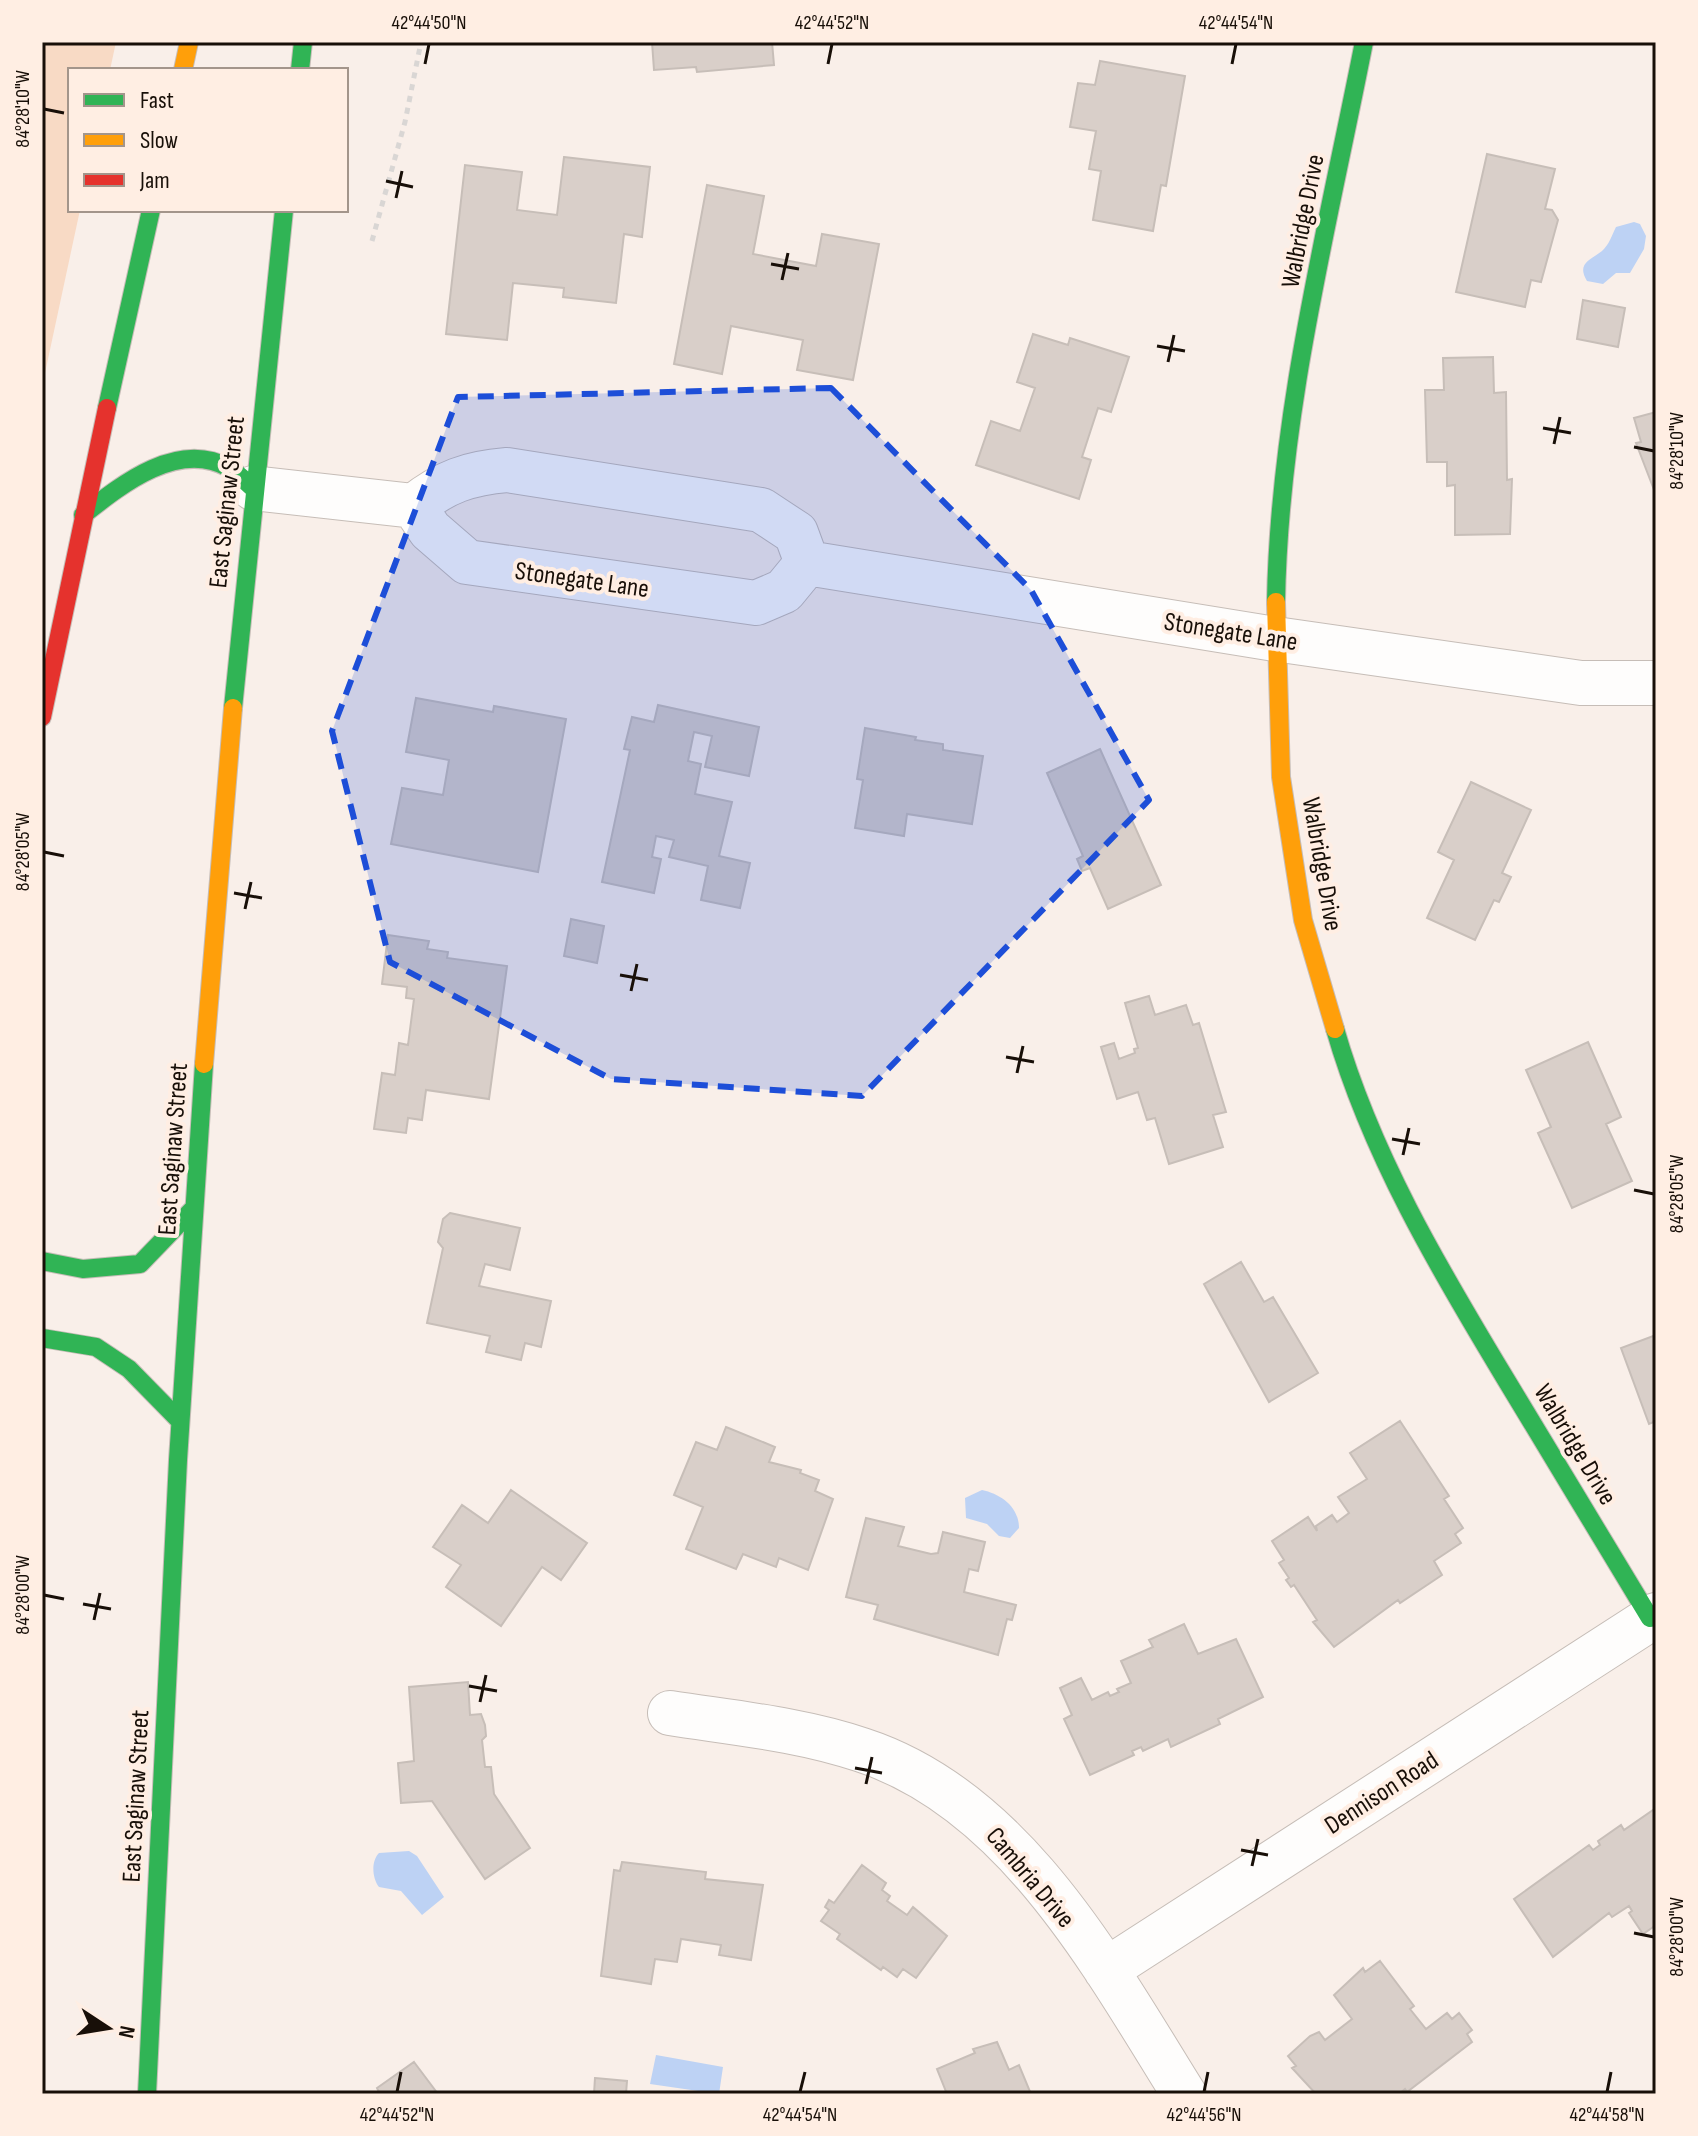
<svg xmlns="http://www.w3.org/2000/svg" width="1698" height="2136" font-family="'Sofia Sans Condensed',sans-serif">
	<style>
		.green { fill: #f8dac5 }
		.water { fill: #bdd2f4 }
		.building { fill: #d9cfc9; stroke: #c7beb8; stroke-width: 2 }
		.lines { fill: none; stroke-linecap: round; stroke-linejoin: round }
		.street-casing { stroke: #c6bdb7; stroke-width: 46 }
		.fast-casing { stroke: #c6bdb7; stroke-width: 20 }
		.slow-casing { stroke: #c6bdb7; stroke-width: 20 }
		.jam-casing { stroke: #c6bdb7; stroke-width: 20 }
		.path { stroke: #d9d6d4; stroke-width: 5; stroke-dasharray: 6 6; stroke-linecap: butt }
		.street { stroke: #fefdfc; stroke-width: 44 }
		.fast { stroke: #30b455; stroke-width: 18 }
		.slow { stroke: #ff9f0a; stroke-width: 18 }
		.jam { stroke: #e5322d; stroke-width: 18 }
		.marked { fill: #1d4ed8; fill-opacity: 0.2; stroke: #1d4ed8; stroke-width: 6; stroke-dasharray: 16 10; stroke-linejoin: round }
		.ticks { fill: none; stroke: #180f08; stroke-width: 3 }
		.labels { text-anchor: middle; stroke-width: 8; stroke-linejoin: round; paint-order: stroke }
		.street-label { font-size: 26px; fill: #180f08; stroke: #ffeee3 }
		.neatline { fill: none; stroke: #180f08; stroke-width: 3 }
		.ticks-label { font-size: 20px; text-anchor: middle; fill: #180f08 }
	</style>
	<rect width="100%" height="100%" fill="#f9efe9"/>
	<!-- green -->
	<path class="green" d="M42,42H116L110,70H70V210H80L42,387Z"/>
	<!-- water -->
	<path class="water" d="M1634,222L1640,224L1646,236L1644,249L1630,273H1616L1603,284L1587,281C1576,263 1591,260 1602,251C1609,245 1612,235 1616,227Z
		M982,1490C1001,1494 1019,1507 1019,1528L1010,1538L999,1536L987,1524L966,1518L965,1498Z
		M409,1851L417,1856L444,1897L422,1915L401,1891L379,1887C372,1878 371,1861 379,1853Z
		M656,2055L723,2067L719,2094L650,2084Z"/>
	<!-- building -->
	<path class="building" d="M652,42H772L774,65L697,72L696,67L654,70Z
		M1100,61L1185,76L1166,186L1161,185L1153,231L1093,220L1101,171L1089,169L1096,131L1070,127L1078,83L1095,85Z
		M1487,154L1555,169L1545,209L1552,210L1558,220L1541,282L1531,280L1525,307L1456,292Z
		M564,157L650,167L642,237L624,234L616,303L563,297L564,288L513,283L507,340L446,334L465,165L522,172L517,210L557,215Z
		M707,185L764,196L753,254L816,266L822,234L879,244L853,380L797,370L803,340L731,326L722,374L674,364Z
		M1583,300L1625,308L1618,347L1577,339Z
		M1033,334L1068,345L1070,338L1129,357L1111,412L1098,408L1082,457L1091,460L1079,499L976,465L991,421L1020,431L1035,388L1017,382Z
		M1493,357L1494,393L1506,392L1507,480L1512,479L1510,534L1455,535V485L1447,486V462H1427L1425,390H1444L1443,358Z
		M1656,412V495L1636,443L1641,442L1634,418Z
		M416,698L493,712L494,706L566,719L538,872L391,844L402,788L443,795L449,760L406,752Z
		M658,705L759,727L749,776L705,767L712,736L694,732L688,761L701,764L695,794L732,802L719,856L750,863L740,908L701,900L708,866L669,857L674,840L656,836L652,857L661,859L654,893L602,882L630,750L624,749L632,717L654,722Z
		M865,728L916,737L915,740L943,744V750L983,756L972,824L907,814L904,836L855,828L863,780L857,779Z
		M1100,749L1161,885L1108,909L1090,868L1082,871L1077,859L1083,856L1047,773Z
		M1471,782L1531,810L1502,873L1511,877L1499,902L1494,900L1475,940L1427,918L1454,860L1438,852Z
		M571,919L604,926L597,963L564,956Z
		M388,935L429,941L427,949L448,952L447,958L507,966L489,1099L426,1090L422,1120L408,1118L406,1133L374,1129L382,1073L395,1075L399,1043L408,1045L414,999L406,998L407,987L382,984Z
		M1149,996L1155,1015L1186,1005L1193,1025L1199,1023L1226,1112L1213,1115L1223,1147L1169,1164L1155,1118L1147,1120L1138,1092L1117,1099L1101,1047L1114,1043L1119,1059L1135,1053L1134,1049L1138,1048L1125,1003Z
		M1588,1042L1621,1117L1606,1124L1632,1181L1572,1208L1538,1133L1551,1127L1526,1070Z
		M450,1213L520,1228L510,1270L485,1264L479,1286L551,1301L541,1347L525,1343L521,1360L486,1352L490,1336L427,1323L443,1248L438,1242L443,1219Z
		M1241,1262L1264,1302L1273,1297L1318,1373L1269,1402L1204,1284Z
		M1656,1335V1421L1649,1424L1621,1348Z
		M1400,1421L1449,1496L1444,1499L1463,1528L1455,1534L1461,1543L1434,1561L1442,1575L1400,1603L1398,1600L1334,1647L1313,1622L1317,1620L1294,1585L1291,1587L1286,1580L1289,1578L1279,1563L1284,1560L1272,1541L1308,1517L1317,1531L1316,1526L1332,1515L1337,1522L1349,1513L1338,1497L1367,1479L1350,1453Z
		M726,1427L775,1447L769,1462L801,1470L800,1473L819,1480L815,1491L833,1499L808,1570L779,1558L776,1567L743,1554L736,1569L686,1549L703,1507L674,1495L696,1442L717,1450Z
		M511,1490L587,1543L561,1580L542,1567L501,1626L446,1587L461,1565L433,1547L462,1505L488,1523Z
		M866,1518L904,1527L898,1546L931,1554L938,1553L943,1532L985,1542L978,1571L969,1569L964,1592L1016,1605L1012,1620L1007,1619L998,1655L874,1619L878,1605L846,1597Z
		M1184,1624L1198,1654L1236,1639L1263,1697L1218,1719L1220,1724L1171,1747L1168,1739L1143,1751L1141,1747L1132,1751L1134,1755L1090,1775L1064,1719L1072,1715L1060,1688L1081,1678L1092,1700L1108,1692L1110,1696L1119,1692L1117,1689L1131,1683L1121,1661L1153,1647L1149,1640Z
		M468,1682L470,1715L481,1714L485,1725L486,1736L482,1740L485,1767H491L494,1794L530,1848L485,1879L432,1801L401,1803L398,1763L414,1761L409,1687Z
		M1656,1808V1925L1643,1934L1629,1913L1632,1911L1629,1906L1612,1917L1609,1913L1553,1957L1514,1899L1589,1845L1593,1850L1600,1845L1598,1841L1621,1825L1624,1830Z
		M622,1862L706,1872L705,1879L763,1885L751,1960L719,1955L721,1945L681,1939L677,1962L655,1959L651,1984L601,1976L614,1870L620,1871Z
		M862,1865L886,1883L882,1890L890,1896L887,1901L907,1915L913,1907L947,1936L916,1978L903,1969L897,1977L883,1967L881,1970L837,1939L840,1934L821,1921L829,1910L825,1907L829,1900L834,1903Z
		M1380,1961L1414,2006L1410,2009L1426,2029L1447,2013L1452,2019L1459,2013L1472,2030L1467,2034L1472,2042L1407,2092L1405,2089L1399,2094H1316L1292,2068L1296,2066L1288,2056L1310,2036L1319,2032L1325,2040L1352,2019L1334,1995L1363,1968L1365,1972Z
		M997,2042L1009,2070L1019,2065L1031,2094H947L937,2069L975,2053L973,2049Z
		M414,2062L438,2094H380L377,2088Z
		M595,2078L627,2081L626,2094H594Z"/>
	<g class="lines">
		<defs>
			<path id="street" d="M253,488L414,506C444,482 469,473 507,470L761,510L796,533L807,563
				M414,506L430,530L467,562L756,603L784,591L807,563
				M807,563L1275,639L1581,683H1656
				M670,1713C734,1723 800,1729 862,1750C1015,1800 1104,1966 1184,2094
				M1106,1970L1656,1615"/>
			<path id="fast" d="M300,70L303,42
				M107,408L151,210
				M83,515C121,485 178,439 229,468C238,473 245,481 253,488
				M1276,602C1279,414 1328,226 1364,42
				M233,708L284,210
				M1335,1029C1371,1154 1438,1267 1505,1378C1553,1458 1602,1538 1650,1618
				M42,1261L83,1269L140,1264L194,1208
				M42,1338L96,1347L129,1369L179,1420
				M147,2094L178,1460L204,1064"/>
			<path id="slow" d="M183,70L189,42
				M1276,602L1281,777L1303,920L1335,1029
				M204,1064L233,708"/>
			<path id="jam" d="M42,717L107,408"/>
		</defs>
		<!-- street casing -->
		<use href="#street" class="street-casing"/>
		<!-- fast casing -->
		<use href="#fast" class="fast-casing"/>
		<!-- slow casing -->
		<use href="#slow" class="slow-casing"/>
		<!-- jam casing -->
		<use href="#jam" class="jam-casing"/>
		<!-- path -->
		<path class="path" d="M372,241L405,122L421,42"/>
		<!-- street -->
		<use href="#street" class="street"/>
		<!-- fast -->
		<use href="#fast" class="fast"/>
		<!-- slow -->
		<use href="#slow" class="slow"/>
		<!-- jam -->
		<use href="#jam" class="jam"/>
	</g>
	<!-- marked area -->
	<path class="marked" d="M831,388L1031,590L1149,800L862,1096L611,1079L390,962L332,731L458,397Z"/>
	<!-- ticks -->
	<path class="ticks" d="M425,64L429,44M828,64L832,44M1232,64L1236,44M44,109L64,113M386,181L413,187M396,198L402,171M771,264L799,269M782,280L788,253M1157,346L1185,351M1168,362L1174,335M1543,428L1571,433M1554,444L1560,417M1634,447L1654,451M44,852L64,856M234,893L262,898M245,909L251,882M620,975L648,980M631,991L637,964M1006,1057L1034,1062M1017,1073L1023,1046M1392,1139L1420,1144M1403,1155L1409,1128M1634,1190L1654,1194M44,1595L64,1599M83,1604L111,1609M94,1620L100,1593M469,1686L497,1691M480,1702L486,1675M855,1768L882,1773M866,1784L872,1757M1241,1850L1268,1855M1252,1866L1258,1839M1634,1933L1654,1937M397,2092L401,2072M800,2092L805,2072M1204,2092L1208,2072M1607,2092L1611,2072"/>
	<g class="labels">
		<!-- street labels -->
		<g class="street-label">
			<text transform="translate(1302 221) rotate(-79)" y="9">Walbridge Drive</text>
			<text transform="translate(226 502) rotate(-84)" y="9">East Saginaw Street</text>
			<text transform="translate(582 579) rotate(8)" y="9">Stonegate Lane</text>
			<text transform="translate(1231 631) rotate(9)" y="9">Stonegate Lane</text>
			<text transform="translate(1323 864) rotate(80)" y="9">Walbridge Drive</text>
			<text transform="translate(172 1149) rotate(-86)" y="9">East Saginaw Street</text>
			<text transform="translate(1576 1444) rotate(59)" y="9">Walbridge Drive</text>
			<text transform="translate(1381 1792) rotate(-33)" y="9">Dennison Road</text>
			<text transform="translate(135 1796) rotate(-87)" y="9">East Saginaw Street</text>
			<text transform="translate(1031 1877) rotate(50)" y="9">Cambria Drive</text>
		</g>
	</g>
	<!-- border -->
	<rect width="1698" height="2136" fill="none" stroke="#ffeee3" stroke-width="88"/>
	<!-- legend -->
	<rect x="68" y="68" width="280" height="144" fill="#ffeee3" stroke="#a3958b" stroke-width="2"/>
	<rect x="84" y="94" width="40" height="12" fill="#30b455" stroke="#a3958b" stroke-width="2"/>
	<text x="140" y="108" font-size="24" fill="#180f08">Fast</text>
	<rect x="84" y="134" width="40" height="12" fill="#ff9f0a" stroke="#a3958b" stroke-width="2"/>
	<text x="140" y="148" font-size="24" fill="#180f08">Slow</text>
	<rect x="84" y="174" width="40" height="12" fill="#e5322d" stroke="#a3958b" stroke-width="2"/>
	<text x="140" y="188" font-size="24" fill="#180f08">Jam</text>
	<!-- north arrow -->
	<g transform="translate(108 2028) rotate(102)" stroke="#ffeee3" stroke-width="6" paint-order="stroke">
	<path d="M0-6L14 30L0 20L-14 30Z" fill="#180f08"/>
	<text y="-12" font-size="22" font-weight="bold" text-anchor="middle" fill="#180f08">N</text>
	</g>
	<rect x="44" y="44" width="1610" height="2048" class="neatline"/>
	<g class="ticks-label">
		<text x="429" y="29">42°44'50"N</text>
		<text x="832" y="29">42°44'52"N</text>
		<text x="1236" y="29">42°44'54"N</text>
		<text transform="translate(22 109) rotate(-90)" y="7">84°28'10"W</text>
		<text transform="translate(1676 451) rotate(-90)" y="7">84°28'10"W</text>
		<text transform="translate(22 852) rotate(-90)" y="7">84°28'05"W</text>
		<text transform="translate(1676 1194) rotate(-90)" y="7">84°28'05"W</text>
		<text transform="translate(22 1595) rotate(-90)" y="7">84°28'00"W</text>
		<text transform="translate(1676 1937) rotate(-90)" y="7">84°28'00"W</text>
		<text x="397" y="2121">42°44'52"N</text>
		<text x="800" y="2121">42°44'54"N</text>
		<text x="1204" y="2121">42°44'56"N</text>
		<text x="1607" y="2121">42°44'58"N</text>
	</g>
</svg>
